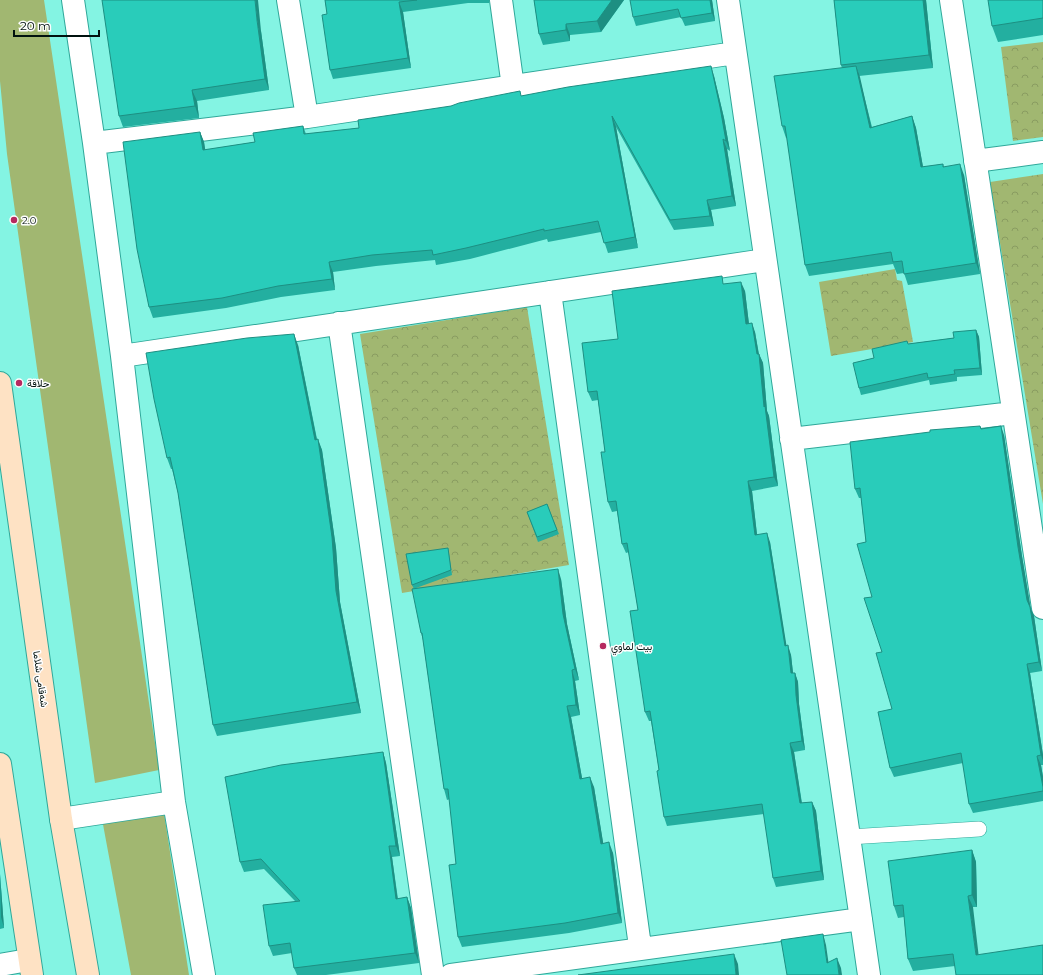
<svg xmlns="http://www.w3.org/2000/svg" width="1043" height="975" font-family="Montserrat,Vazirmatn,sans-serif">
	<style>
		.green { fill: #a1b771 }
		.park { fill: url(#park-crowns) }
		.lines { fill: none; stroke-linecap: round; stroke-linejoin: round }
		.service-casing { stroke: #2fa89a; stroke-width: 16 }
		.minor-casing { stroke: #2fa89a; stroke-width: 24 }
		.secondary-casing { stroke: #2fa89a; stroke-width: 24 }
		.service { stroke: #fff; stroke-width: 15 }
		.minor { stroke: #fff; stroke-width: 22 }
		.secondary { stroke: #fee2c4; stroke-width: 22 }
		.wall { fill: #23afa0 }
		.shaded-wall { fill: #1d8f82 }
		.building { fill: #29ccba; stroke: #1d8f82 }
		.poi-dot { fill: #b6295f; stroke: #fefefe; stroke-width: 1.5 }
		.labels { text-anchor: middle; stroke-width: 3; stroke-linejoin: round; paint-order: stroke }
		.poi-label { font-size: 10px; fill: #00110e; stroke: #fefefe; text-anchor: start }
		.street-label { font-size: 10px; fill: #00110e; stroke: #fefefe }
	</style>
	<defs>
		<pattern id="park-crowns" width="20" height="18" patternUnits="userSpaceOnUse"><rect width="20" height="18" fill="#a1b771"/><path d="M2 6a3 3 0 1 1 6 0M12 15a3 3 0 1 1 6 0" fill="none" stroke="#899c61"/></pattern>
	</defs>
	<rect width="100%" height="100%" fill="#84f4e3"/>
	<!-- green -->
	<path class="green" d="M0,0H44L159,770L95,783L7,154L0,81Z
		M164,813L189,975H131L102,819Z"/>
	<!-- park -->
	<path class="park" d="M1043,42V137L1013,141L1001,47Z
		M1043,174V504L990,182Z
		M895,269L897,280L902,281L913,342L831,356L819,282Z
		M527,307L569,565L402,593L360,334Z"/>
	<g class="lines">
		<defs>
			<path id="service" d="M849,837L979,829"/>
			<path id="minor" d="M73,0L94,143L122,356L174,802L204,975
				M288,0L307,117
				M501,0L513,87
				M728,0L869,975
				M951,0L1043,608
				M94,143L307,117L735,53
				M975,161L1043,152
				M550,292L639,939L641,949
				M339,323L433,975
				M122,356L765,260
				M791,439L1013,413
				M61,819L174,802
				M0,965L28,960
				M451,975L861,919"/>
			<path id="secondary" d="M0,383L61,819L88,975
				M0,764L32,975"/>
		</defs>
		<!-- service casing -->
		<use href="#service" class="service-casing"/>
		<!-- minor casing -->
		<use href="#minor" class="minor-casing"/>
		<!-- secondary casing -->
		<use href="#secondary" class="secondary-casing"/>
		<!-- service -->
		<use href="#service" class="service"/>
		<!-- minor -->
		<use href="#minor" class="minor"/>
		<!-- secondary -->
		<use href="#secondary" class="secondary"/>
	</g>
	<!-- wall -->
	<path class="wall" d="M325,0H489V3H468L403,12L411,68L333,79L330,70L327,14Z
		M534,0H624L601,32L570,35V41L543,45L539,34Z
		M712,0L715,21L685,26L681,17L636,26L633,17Z
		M834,0H926L933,68L859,76L872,127L912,116L916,128L923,167L943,164L944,167L964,175L980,274L908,285L904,273L897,274L893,264L809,276L805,265L787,138H786L782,126L842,68L841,65Z
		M1043,0V35L998,42L992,26Z
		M261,31L269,90L197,101L199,118L123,127L119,116Z
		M714,76L724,118L730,151L727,149L736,206L711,210L714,226L674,230L616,127L638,248L608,253L601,232L548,242L547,239L470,259L436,265L435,260L376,266L333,272L335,290L281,297L226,308L153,318L149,307L200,132L204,142L205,150L255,142L303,126L306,134L359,128L522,96Z
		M725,284L745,291L749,324L755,332L759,354L763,363L767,411L769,416L778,486L752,491L757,534L770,542L786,646L791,655L793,673H795L798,682L799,704L805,750L794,752L802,803L812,802L816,811L824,880L776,887L773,878L764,814L667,826L664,817L659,770L651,721H649L645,712L638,610L629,552L626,553L622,544L617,511L612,512L608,502L605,452L598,400L592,401L588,392L618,339Z
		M976,330L979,337L982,375L957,377V381L930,385L929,380L861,395L859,388L874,358L908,344L954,338Z
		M298,345L317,439L322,450L336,548L340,602L361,713L217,736L213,725L178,493L172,469H171L167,458Z
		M981,429L1004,435L1022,556L1030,606L1034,616L1042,671L1030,673L1043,755V765H1041L1043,777V801L973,813L969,804L963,763L894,777L890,768L892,709L872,597L861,498H859L855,489Z
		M547,504L559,534L538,542L527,512Z
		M448,548L449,553L452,575L416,588L561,579L567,624L579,680L575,681L580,715L571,717L582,778L594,787L603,843L613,853L622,923L569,933L462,947L458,937L456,864L450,799L447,800L444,789L423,640L421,633L414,589L412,585Z
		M383,752L386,763L400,856L392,857L398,899L407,897L411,908L419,963L326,975H297L294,968L292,953L273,956L269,946L295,901L264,869L244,872L240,862Z
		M972,850L976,862L977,907H973L955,966L913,971L908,959L904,917L898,918L894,906Z
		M0,874L4,928L0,929Z"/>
	<!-- shaded-wall -->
	<path class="shaded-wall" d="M255,0H258L261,31L269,90L265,79L257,20Z
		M612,0H624L601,32L597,21Z
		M710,0H712L715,21L712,13Z
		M923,0H926L933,68L929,55Z
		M399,2L403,12L411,68L408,58Z
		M566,24L570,35V41L566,30Z
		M711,66L714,76L724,118L730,151L726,141Z
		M856,66L860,77L874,139L870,128Z
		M192,90L197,101L199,118L195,106Z
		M612,116L616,127L638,248L635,237Z
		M912,116L916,128L925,178L921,167Z
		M200,132L204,142L207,161L203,150Z
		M723,139L727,149L736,206L732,196Z
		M960,164L964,175L980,274L976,263Z
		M707,200L711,210L714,226L710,216Z
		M329,262L333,272L335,290L332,279Z
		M741,282L745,291L750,333L746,324Z
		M752,323L755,332L759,356V354L763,363L767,411L769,416L778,486L774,477L757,354Z
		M976,330L979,337L982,375L980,368Z
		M294,334L298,345L319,451L315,440Z
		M1001,426L1004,435L1022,556L1031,610L1027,600L1018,547Z
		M318,439L322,450L336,548L340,602L361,713L357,702L336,591Z
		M748,481L752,491L758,544L755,535Z
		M767,533L770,542L788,655L785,646Z
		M558,569L561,579L567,624L579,680L575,669L563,614Z
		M1030,607L1034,616L1042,671L1039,662Z
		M788,645L791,655L794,682L791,673Z
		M1027,664L1030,673L1043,755V761L1041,755Z
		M572,670L575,681L580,715L576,705Z
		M795,673L798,682L799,704L805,750L802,741L796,695Z
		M567,706L571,717L584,789L580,779Z
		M790,743L794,752L803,812L800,803Z
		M383,752L386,763L400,856L396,846Z
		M1037,756L1041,765L1043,777V787Z
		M590,777L594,787L605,854L601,844Z
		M812,802L816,811L824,880L821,871Z
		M609,842L613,853L622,923L618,913Z
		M389,846L392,857L399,910L396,899Z
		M972,850L976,862L977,907L972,895Z
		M0,874L4,928L1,917Z
		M968,896L973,907L980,967L976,955Z
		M407,897L411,908L419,963L415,953Z
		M823,934L826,945L830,973L827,963Z
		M734,954L738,964L739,975H736Z
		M837,958L841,968L842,975H839Z"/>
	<!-- building -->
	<path class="building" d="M102,0H255L257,20L265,79L192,90L195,106L119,116Z
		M325,0H417L399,2L408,58L330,70L322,15L327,14Z
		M534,0H612L597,21L566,24V30L539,34Z
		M630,0H710L712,13L681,18L678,9L633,17Z
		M834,0H923L929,55L841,65Z
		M988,0H1043V18L992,26Z
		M711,66L720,107L726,141L723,139L732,196L707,200L710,216L670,220L612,116L635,237L604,243L598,221L544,231V229L466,248L433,255L432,250L372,255L329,262L332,279L278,286L222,298L149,307L137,249L123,142L200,132L203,150L255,142L253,133L303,126L304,134L359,128L358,120L451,106L459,103L520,91L521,96L568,87Z
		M856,66L870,128L912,116L921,167L943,164V167L960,164L976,263L904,274L902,261L893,262L891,252L805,265L785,126H782L774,76Z
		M722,276L723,284L741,282L746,324L752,323L757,354H759L764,407L765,406L774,477L748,481L755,535L767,533L785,646L788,645L791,673H795L796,695L802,741L790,743L800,803L812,802L821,871L773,878L762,804L664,817L657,771L659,770L650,711L645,712L630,611L638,610L627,543L622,544L616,501L608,502L601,452H605L597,391L588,392L582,343L618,339L612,291Z
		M976,330L980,368L954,370L955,374L928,378L927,373L859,388L853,363L874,358L872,349L907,341L908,344L954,338L953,332Z
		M294,334L315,440L318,439L332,537L336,591L357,702L213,725L178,493L170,457L167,458L154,399L146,353L247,338Z
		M980,426L981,429L1001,426L1018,547L1027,600L1030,607L1039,662L1027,664L1041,755L1037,756L1043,787V791L969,804L961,753L890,768L878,712L892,709L876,653L882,652L864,598L872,597L857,544L866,542L860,488L855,489L850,442L930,432V430Z
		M547,504L557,530L537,537L527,512Z
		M448,548L451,570L412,585L406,554Z
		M558,569L563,614L575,669L572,670L576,705L567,706L580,779L590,777L601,844L609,842L618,913L565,923L458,937L449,865L456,864L448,789H444L422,633H421L412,589Z
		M383,752L396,846H389L396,899L407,897L415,953L294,968L290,943L269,946L263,905L300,901L261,859L240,862L225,777L281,765Z
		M972,850V895L968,896L976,955L1043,945V975H956L953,954L908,959L903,905L894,906L888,861Z
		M823,934L827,963L837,958L839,975H787L781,940Z
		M734,954L736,975H578Z"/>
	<!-- markers -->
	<g class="poi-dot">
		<circle cx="14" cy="220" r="4"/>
		<circle cx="19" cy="383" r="4"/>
		<circle cx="603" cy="646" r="4"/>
	</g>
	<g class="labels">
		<!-- poi labels -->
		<g class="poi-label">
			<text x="22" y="224">2.0</text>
			<text x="27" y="387">حلاقة</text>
			<text x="611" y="650">بيت لماوي</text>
		</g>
		<!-- street labels -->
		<g class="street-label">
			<text transform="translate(41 679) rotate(82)" y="4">شەقامی شلاما</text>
		</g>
	</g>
	<!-- scale -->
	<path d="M14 30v6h85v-6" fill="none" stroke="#00110e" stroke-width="2"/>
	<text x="20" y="30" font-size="12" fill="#00110e" stroke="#fefefe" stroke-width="3" paint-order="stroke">20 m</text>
</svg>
